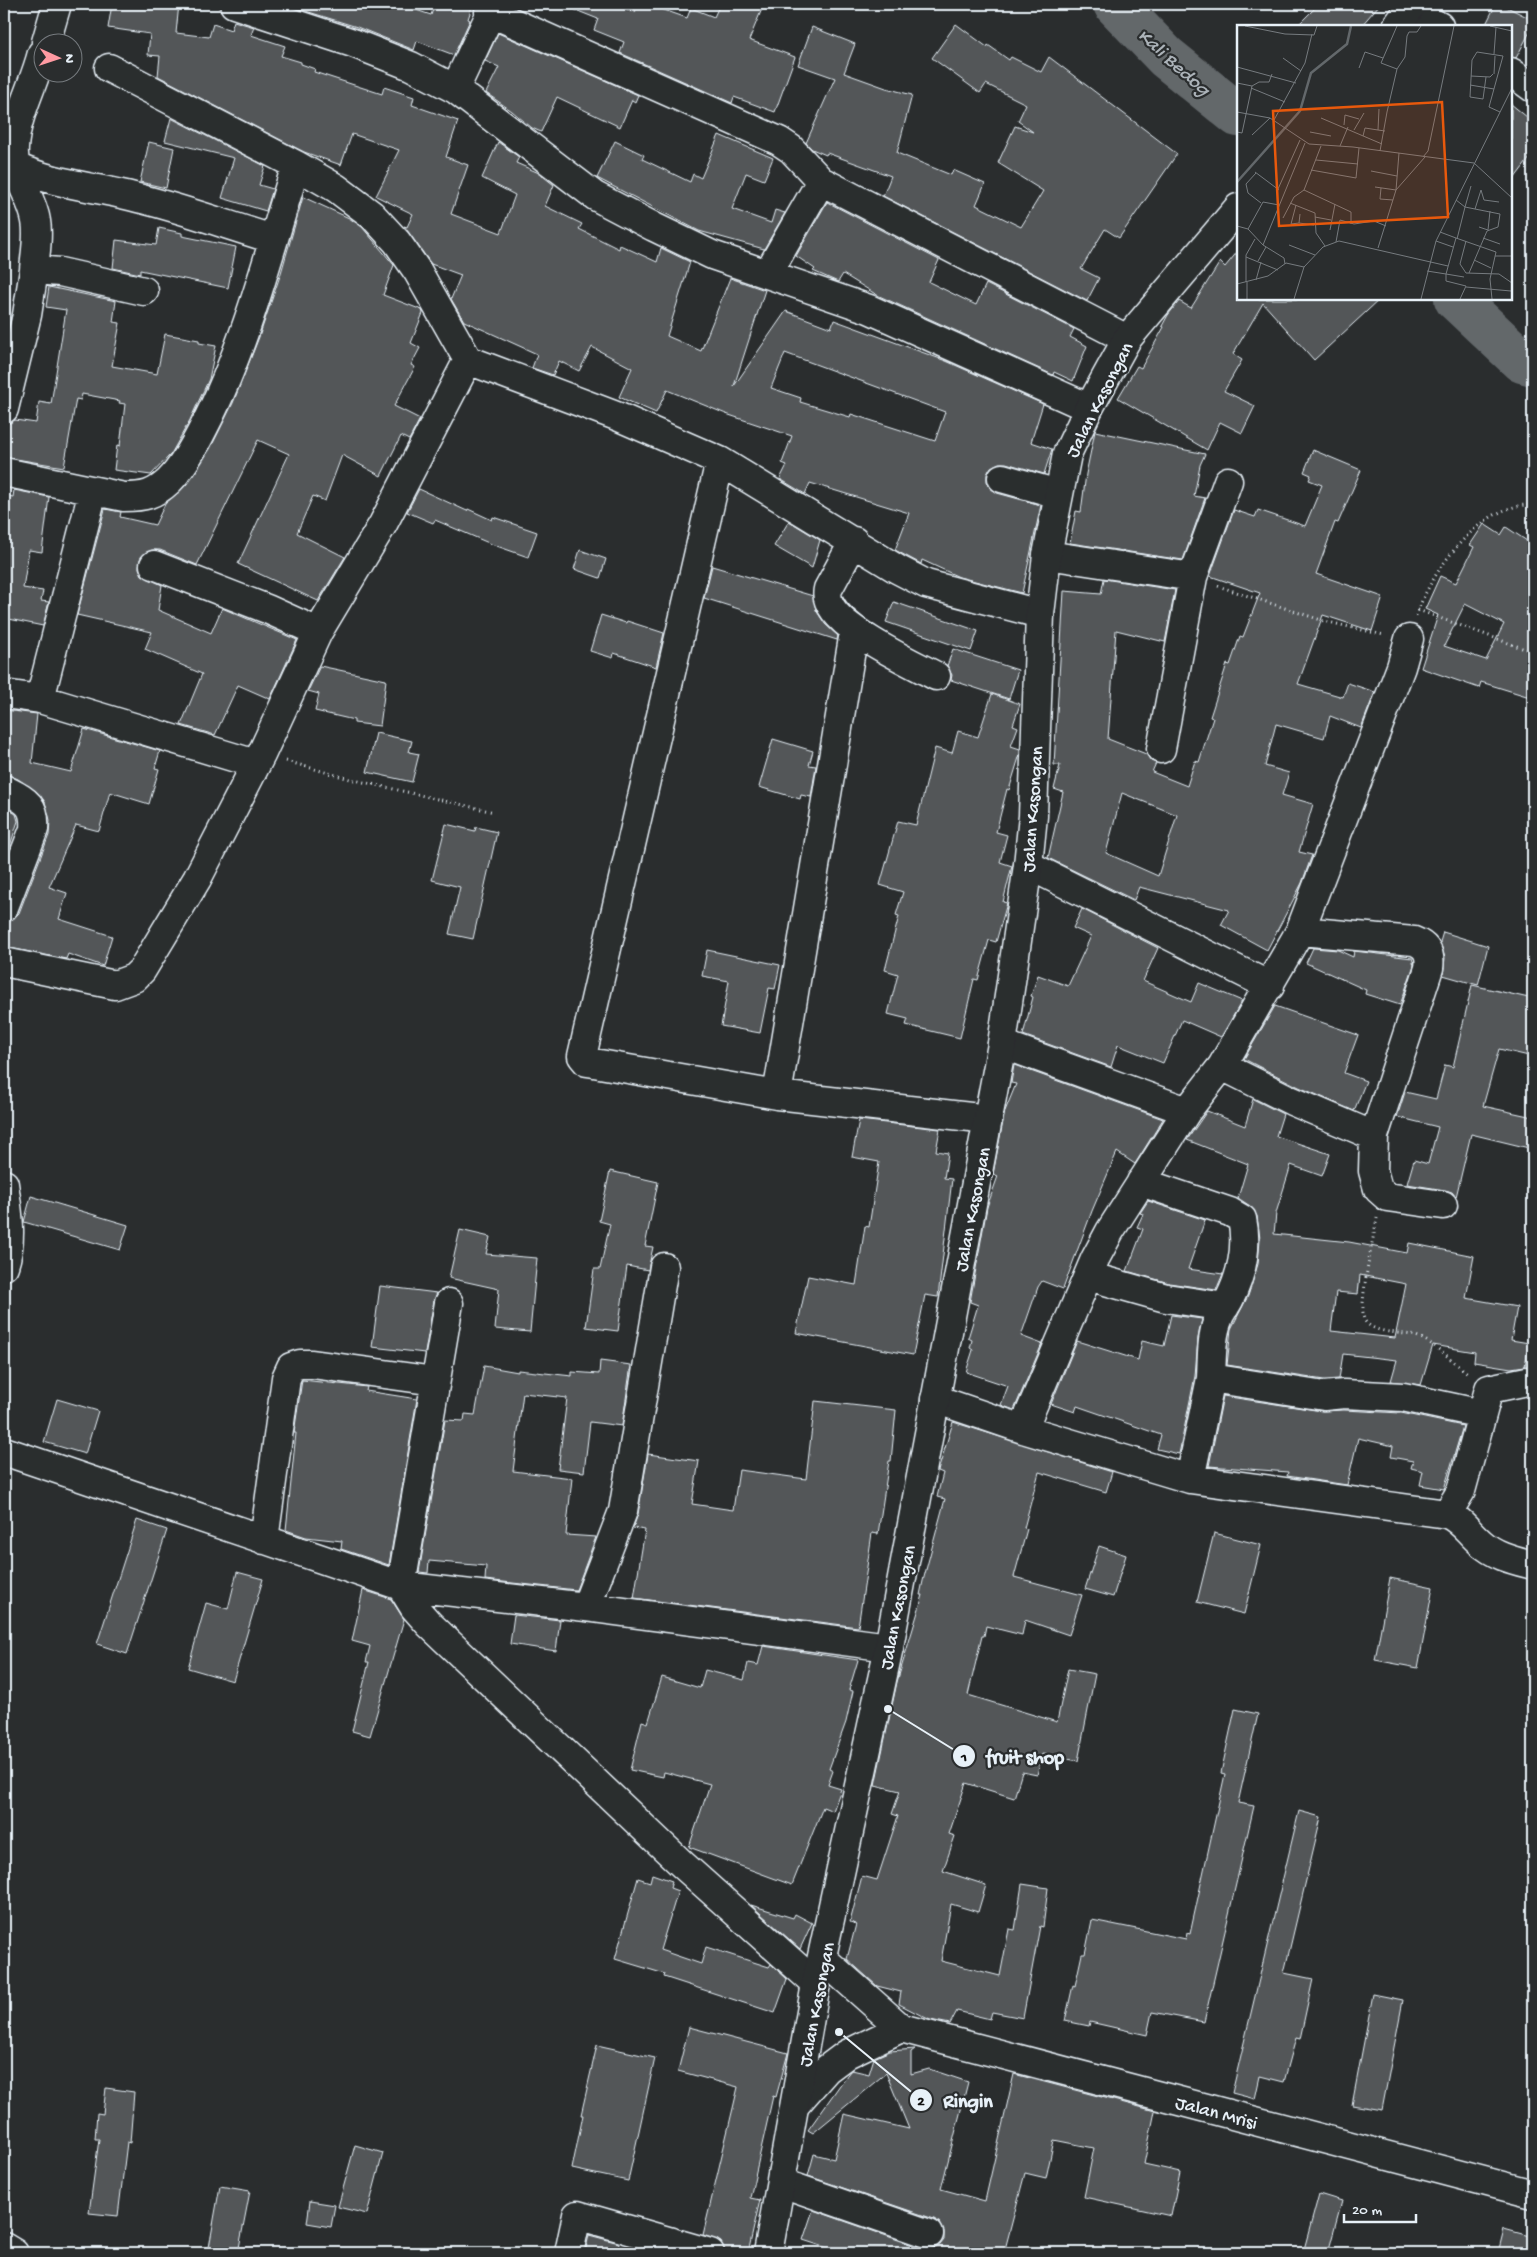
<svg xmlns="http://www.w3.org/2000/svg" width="1537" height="2257" font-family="'Gochi Hand',sans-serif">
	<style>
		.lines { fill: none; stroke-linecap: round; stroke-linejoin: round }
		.river { stroke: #63686b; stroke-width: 44 }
		.building { fill: #535759; stroke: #e8f1f8; fill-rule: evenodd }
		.minor-casing { stroke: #e8f1f8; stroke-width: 31 }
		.major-casing { stroke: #e8f1f8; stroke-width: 31 }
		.path { stroke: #e8f1f8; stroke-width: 3; stroke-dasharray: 1 4; stroke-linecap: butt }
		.minor { stroke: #2a2d2e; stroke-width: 28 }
		.major { stroke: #2a2d2e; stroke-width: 28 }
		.labels { text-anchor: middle; stroke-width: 4.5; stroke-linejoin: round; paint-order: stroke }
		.street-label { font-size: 19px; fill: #e8f1f8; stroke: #2a2d2e }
		.water-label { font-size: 20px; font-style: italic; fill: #acb3b9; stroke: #2a2d2e }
		.inset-river { fill: none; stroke: #63686b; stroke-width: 2.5 }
		.inset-road { fill: none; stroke: #767b7f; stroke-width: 1 }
		.view { fill: #e8590c; fill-opacity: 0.15; stroke: #e8590c; stroke-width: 2.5 }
		.inset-edge { fill: none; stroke: #e8f1f8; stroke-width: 2.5 }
		.leader { fill: none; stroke: #e8f1f8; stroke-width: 2 }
		.callout-dot { fill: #e8f1f8; stroke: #2a2d2e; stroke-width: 2 }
		.mark-label { font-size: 15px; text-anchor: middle; font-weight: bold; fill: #111 }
		.callout-label { font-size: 20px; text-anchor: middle; font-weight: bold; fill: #e8f1f8; stroke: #2a2d2e; stroke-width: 4.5; stroke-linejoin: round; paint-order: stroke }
	</style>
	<rect width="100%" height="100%" fill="#2a2d2e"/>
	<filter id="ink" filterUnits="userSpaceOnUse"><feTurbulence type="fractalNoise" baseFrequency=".02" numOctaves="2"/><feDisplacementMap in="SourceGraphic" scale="10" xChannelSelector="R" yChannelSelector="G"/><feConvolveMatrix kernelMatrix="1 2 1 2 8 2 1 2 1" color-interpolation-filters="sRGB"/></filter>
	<g filter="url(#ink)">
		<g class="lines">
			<!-- river -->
			<path class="river" d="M1115,4L1166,57L1238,115
				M1456,299L1522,361L1533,364"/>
		</g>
		<!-- building -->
		<path class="building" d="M112,4H179L176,33L209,37L213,24L231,30L234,21L254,27L251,35L285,46L281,56L301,62V64L315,69L314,72L382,94L384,87L414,97L412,105L458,121L446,157L468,165L451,214L501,233L515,195L482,178L498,142L519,157L516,163L539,173L554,185L545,206L582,224L579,229L619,249L620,245L657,262L661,248L690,262L667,336L701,351L730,278L765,290L734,386L786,311L831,328L834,320L946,361L1043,404L1031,442L1052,449L1044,474L1006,463H999L991,467L987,474V481L990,488L997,493L1041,505L1022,593L959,577L922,560L921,564L895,550L909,513L810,483L805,494L780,479L787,465L782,463L792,436L726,414L667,390L656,413L619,397L632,368L592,347L579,371L559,361L553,375L532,368L537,354L464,321L451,299L461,275L431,264L404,226L407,227L413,214L376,196L399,150L352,134L341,165L304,152L158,76L160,56L148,55L150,34L108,28ZM785,353L945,412L935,441L851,414L850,417L800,402L801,398L771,388Z
			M297,4H398L431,15L435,4H473L468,19L470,20L454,55L417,41L414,50L357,27L296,8Z
			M563,4H614L635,12L638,4H647L687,18L691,8L714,17L720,4H764L749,40L795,57L775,112L734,97L732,103L620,53L624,42L594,30L598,19L563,5Z
			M1319,4H1380L1361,26H1297Z
			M1496,4H1501L1533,20V26L1516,58L1511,57V26H1485Z
			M956,24L987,47L988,45L1009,60L1011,57L1041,72L1049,57L1177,154L1119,238L1105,229L1081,269L1099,278L1087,301L883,196L891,176L827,153L826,155L812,149L806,143L835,78L798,65L812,27L855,44L844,73L886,88L912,95L897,153L951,175L953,170L985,184L976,205L1021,227L1043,191L998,163L1015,126L1033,132L1018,121L1026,104L986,84L980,93L932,58Z
			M498,33L638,95L635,102L632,100L620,127L557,97L541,132L532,128L512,111L486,93L499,67L485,61Z
			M1511,104L1533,122V154L1511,183Z
			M171,118L265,166L259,185L273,189L266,211L222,198L234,158L165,141Z
			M719,135L773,158L764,180L746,173L732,209L771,223L775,210L785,213L764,249L699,231L597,178L615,141L644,155L642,159L690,182L693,174L701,178Z
			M149,142L174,148L166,188L140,182Z
			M303,197L349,218L362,227L394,265L383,295L422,310L423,313L411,343L420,348L411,365L415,367L394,406L420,419L409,440L401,436L381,476L342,455L325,501L313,496L297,533L345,557L318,601L238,564L289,454L258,440L197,565L160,550H152L145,553L140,559L139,568L142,575L162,585L158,610L211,633L222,608L297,640L270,699L238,685L215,735L181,725L202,674L145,649L152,632L77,615L105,509L121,512L120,517L155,525L165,504L186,485L210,449L233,403L259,337L281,273Z
			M827,202L939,260L929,282L976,305L986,284L1074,329L1070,337L1087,346L1073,381L1054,372L1053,375L877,295L843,274L838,282L813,271L815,269L796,256Z
			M159,228L182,233V236L236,247L228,288L140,270V274L113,268L116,240L156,245Z
			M1238,251V299H1380L1314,360L1263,303L1233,354L1242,360L1224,391L1255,406L1242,433L1220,422L1207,450L1118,398L1137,366L1141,368L1164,327L1162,326L1168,315L1179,301L1191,308L1220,262L1225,267Z
			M49,287L116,301L113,322L120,323L112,366L157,374L165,334L199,340V343L216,346L209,379L190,420L171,454L151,475L114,470L117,445L120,446L125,404L119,403L120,401L82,394L81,400L76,399L64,467L4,457L7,424L15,420L36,423L39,402L51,404L66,310L46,307Z
			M1095,431L1205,454L1200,465L1194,496L1205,498L1183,560L1070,543L1076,511L1081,512L1086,474Z
			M1313,450L1361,470L1338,523L1335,522L1316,574L1383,597L1372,631L1323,615L1298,684L1343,697L1348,683L1375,692L1361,728L1330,716L1324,738L1276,724L1265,766L1289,773L1282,795L1313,804L1299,852L1312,855L1302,883L1267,950L1221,925L1229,910L1139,887L1134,900L1048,858L1063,792L1054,789L1060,765H1054L1064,591L1101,594L1104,579L1175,590L1165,642L1116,630L1108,739L1146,754L1151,761L1156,763L1152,772L1187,786L1195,761L1199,762L1213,718L1210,717L1227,664L1230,665L1240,636L1243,637L1260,593L1210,576L1234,510L1255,517L1258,510L1305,526L1322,485L1309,480L1311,475L1304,472ZM1122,793L1177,815L1158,876L1106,853Z
			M419,489L467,511L468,509L492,520L493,517L537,532L528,557L491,544L435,520L433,523L407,512Z
			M14,490L49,497L42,552L29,550L23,588L43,591L41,601L49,602L43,626L4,618V495L13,497Z
			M789,521L820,540L812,568L774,546Z
			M1484,524L1501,535L1506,527L1533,545V698L1481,682L1479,688L1421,668L1438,615L1425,609L1440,576L1456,583L1474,547L1470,545ZM1465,604L1504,624L1486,660L1444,646Z
			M580,550L606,559L600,578L574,569Z
			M712,566L813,596L816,610L825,624L838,636L837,640L704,598Z
			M894,602L978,631L971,651L886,622Z
			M601,615L626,623L627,621L664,633L656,667L614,653L613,658L590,651Z
			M953,649L1018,670L1009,699L951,680L952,675L947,666Z
			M320,666L386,680L380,726L354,723V720L315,711L319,694L308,691Z
			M992,694L1020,704L1013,725L1018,727L1011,746L1020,749V754L1009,790L1007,789L996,832L1007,835L1000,862L1012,866L1003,902L1007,903L996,942L989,940L978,980L974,979L960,1038L906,1025L908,1019L888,1014L898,974L885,970L899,916L896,915L903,892L880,885L898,821L916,825L935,748L952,753L958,731L978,737Z
			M4,710L37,714L32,763L71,772L84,729L160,751L155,768L159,769L149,804L110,792L99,831L76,825L49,887L67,893L59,919L112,936L103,966L68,954L66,959L4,947V922L13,919L19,913L49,835L50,820L45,802L37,792L18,779L4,773Z
			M376,733L412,741L409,752L419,754L412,782L367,772Z
			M773,739L813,751L809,765L816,766L811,797L801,795L800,799L759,787Z
			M4,807L16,814L18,821L4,864Z
			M446,824L475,831L476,827L497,832L473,939L449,934L460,887L432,880Z
			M1082,909L1158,948L1143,981L1191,1002L1199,983L1242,1001L1221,1037L1182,1020L1163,1063L1118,1045L1111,1067L1023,1035L1033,997L1031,996L1038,975L1068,986L1091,936L1073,928Z
			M1443,932L1488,946L1478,985L1443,975L1445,958L1440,942Z
			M1313,948L1338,950L1353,957L1354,951L1412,958L1414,965L1400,1005L1365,994L1366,990L1306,963Z
			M707,950L780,965L775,989L769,988L760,1033L721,1026L729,981L702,976Z
			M1472,985L1533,999V1057L1499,1049L1483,1106L1533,1117V1149L1471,1134L1456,1197L1452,1192L1445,1190L1407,1184L1414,1160L1428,1164L1438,1127L1397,1117L1405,1092L1436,1099L1445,1065L1453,1067Z
			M1275,1006L1358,1035L1344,1073L1366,1081L1354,1111L1299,1087L1244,1059Z
			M1014,1065L1163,1119L1135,1164L1117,1152L1092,1211L1063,1289L1042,1281L1038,1287L1021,1336L1042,1344L1014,1410L1001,1405L1008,1386L966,1372L973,1350L970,1348L972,1340L968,1338L978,1305L970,1302L987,1207L998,1176L993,1174L1005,1111L1016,1084L1011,1083Z
			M1253,1099L1283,1114L1276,1136L1330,1154L1322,1176L1291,1165L1276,1213L1274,1234L1349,1242L1407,1253L1409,1243L1474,1256L1466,1298L1517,1307L1511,1340L1529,1343L1525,1366L1511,1368L1474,1362L1475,1352L1433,1345L1421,1385L1391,1381L1397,1360L1343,1354L1339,1379L1324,1380L1227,1365L1231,1329L1248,1296L1258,1264L1260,1239L1257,1216L1250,1206L1238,1198L1248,1164L1187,1140L1207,1111L1245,1126ZM1360,1275L1406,1284L1395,1338L1331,1331L1336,1292L1358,1294Z
			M859,1120L940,1129L936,1151L948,1153L944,1178L952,1179L938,1297L925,1295L913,1355L796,1333L808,1276L856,1285L865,1226L869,1227L879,1162L852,1157Z
			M610,1171L658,1182L645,1246L653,1247L648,1270L627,1266L618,1331L586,1327L594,1269H600L610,1224L599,1221Z
			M31,1196L128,1225L120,1250L24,1222Z
			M1148,1201L1205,1220L1188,1269L1223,1274L1216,1290L1169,1283L1127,1271L1143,1229L1137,1227L1143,1214L1140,1213Z
			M460,1230L490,1237L486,1254L537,1258L530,1332L495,1329L499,1289L449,1278Z
			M380,1286L437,1293L434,1300L425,1353L372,1347Z
			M1171,1315L1202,1319L1198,1338L1195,1376L1179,1454L1157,1449L1161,1435L1077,1406L1075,1412L1051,1404L1077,1341L1138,1360L1142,1341L1164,1346Z
			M600,1361L631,1365L622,1426L590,1422L584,1472L558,1469L567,1398L523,1393L513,1471L572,1478L566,1535L596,1537L576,1590L485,1580L486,1566L429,1561L428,1573L419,1572L445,1420L464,1421L465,1414L475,1415L484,1366L518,1372V1370L572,1376V1372L599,1374Z
			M302,1380L367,1387L366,1391L417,1399L389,1565L341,1549L342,1541L306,1537L286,1530L296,1433H294Z
			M1223,1396L1322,1411L1344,1410L1401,1413L1463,1426L1444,1489L1420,1485L1423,1471L1411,1468L1413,1461L1391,1457L1393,1446L1358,1438L1347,1485L1287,1476L1288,1472L1209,1466Z
			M57,1399L98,1411L85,1454L44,1442Z
			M815,1401L896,1410L891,1461H889L878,1534L872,1533L858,1627L634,1598L645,1530L633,1528L638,1514L648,1454L699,1461L692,1504L733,1510L739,1470L806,1479Z
			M953,1422L1112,1472L1106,1492L1039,1472L1024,1528L1027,1529L1014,1577L1082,1595L1069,1635L1025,1620L1022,1635L986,1626L984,1636H982L968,1695L1057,1722L1068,1669L1095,1674L1078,1761L1042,1754L1037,1775L1022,1772L1014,1798L966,1783L949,1834L955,1836L943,1871L986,1885L978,1912L951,1904L941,1961L1000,1976L1009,1929L1015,1930L1022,1884L1048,1888L1043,1927L1040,1926L1023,2018L992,2012L990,2019L957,2011L950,2024L930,2020L899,2004L901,1992L877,1986L847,1959L856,1924L850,1922L862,1876L877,1880L898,1816L892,1814L900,1791L875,1785L897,1682L923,1595H920L923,1581L945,1499L937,1497L943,1473L938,1471Z
			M137,1520L167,1530L127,1654L97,1644Z
			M1214,1533L1261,1545L1244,1614L1197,1602Z
			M1099,1546L1126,1555L1113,1597L1085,1589Z
			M237,1572L263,1579L233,1681L188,1668L206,1603L228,1609Z
			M1390,1578L1433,1587L1418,1668L1375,1660Z
			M363,1590L391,1599L404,1619L370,1736L352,1731L369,1662H366L370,1646L352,1641Z
			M514,1615L560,1620L556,1651L510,1644Z
			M763,1646L858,1660L849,1690L853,1691L846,1722L829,1769L833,1771L828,1785L841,1789L833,1811L823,1807L792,1885L689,1847L710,1784L664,1772L663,1777L630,1770L642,1721L648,1723L662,1677L700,1688L705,1670L744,1680L748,1663L758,1665Z
			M1235,1709L1258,1714L1238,1803L1254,1806L1204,2022L1152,2012L1147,2035L1090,2022L1089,2026L1065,2021L1073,1985L1075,1986L1082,1954H1085L1092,1920L1186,1939L1187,1933L1190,1934L1225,1774L1221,1773Z
			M1299,1811L1321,1817L1284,1973L1313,1979L1300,2039L1296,2038L1284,2082L1260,2076L1255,2099L1232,2093Z
			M652,1874L672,1881L670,1888L678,1891L660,1950L701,1964L706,1947L769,1967L771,1964L787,1979L775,2013L664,1977L665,1974L615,1959L638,1878L650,1882Z
			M751,1905L793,1918L795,1914L812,1923L800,1949Z
			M1373,1994L1403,2000L1382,2110L1352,2105Z
			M689,2027L788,2053L776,2097L773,2096L750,2198L760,2200L748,2253H725L721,2242L703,2235L738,2087L678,2071Z
			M597,2045L655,2058L628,2181L572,2169L583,2115H581Z
			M915,2049L911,2052V2074L929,2069L968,2082L941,2189L985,2201L1014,2074L1155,2111L1144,2164L1180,2172L1171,2216L1084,2197L1094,2148L1054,2140L1046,2178L1025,2173L1004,2253H843L803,2240L813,2210L924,2249H932L940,2245L944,2240V2231L940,2223L934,2219L808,2176L814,2154L834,2159L844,2114L909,2129L886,2073L813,2133L808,2130L850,2071L852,2070L869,2074L874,2058L890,2051Z
			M106,2088L134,2092L130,2143L127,2142L118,2216L89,2213L99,2139H95L97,2113L103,2114Z
			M355,2145L383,2153L367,2214L338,2207Z
			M220,2186L250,2191L238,2253H208Z
			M1319,2194L1342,2201L1328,2253H1303Z
			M310,2201L335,2205L331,2227L307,2223Z
			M1504,2229L1533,2237V2253H1498Z
			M589,2235L619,2243L618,2253H585Z"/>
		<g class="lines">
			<defs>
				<path id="minor" d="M234,4L353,43L411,66L455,89L595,196L654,227L712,255L869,309L1089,408
					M1409,10L1439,26
					M489,12L779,141L791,149L821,181L1127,339
					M46,42L57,4
					M109,68L296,165L336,188L372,215L397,242L418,272L468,360L619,417L720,461L897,569L926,584L1040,614
					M1511,72L1533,88
					M455,89L495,4
					M16,167C56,185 100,187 142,199C186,210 230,226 273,239
					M34,270C35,254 39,237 36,221C32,195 12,176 14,148C16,115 34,85 42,53
					M768,273L821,181
					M4,409L27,315L34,270L60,272L144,291
					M720,461L582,1056L587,1062L594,1063L777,1095L988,1119
					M4,472L124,497C144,497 154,495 169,481C183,467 195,445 204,427C245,348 270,250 296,165
					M1002,478L1058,494
					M854,541L828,589C819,622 912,663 936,676
					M1047,555L1193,577
					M154,565L267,609L318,632
					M4,694L40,699L256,764
					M40,699L93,491
					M1161,749L1193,577L1228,481
					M4,789C24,800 36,803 34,829L4,907
					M1028,865L1270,986
					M1300,931L1414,941C1427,946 1431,954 1429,968L1374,1136L1373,1171L1378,1189L1387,1197L1443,1205
					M4,962L115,985L134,978L142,970L197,879L261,755L318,632L383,524L468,360
					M1002,1044L1187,1111
					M1222,1066L1292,1101L1374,1136
					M777,1095L854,632
					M1141,1182L1230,1212L1242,1219C1248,1247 1242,1274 1229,1300C1226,1306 1221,1311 1219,1317C1211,1335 1212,1359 1211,1378
					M4,1184C8,1211 13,1240 4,1266
					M1088,1276L1166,1298L1225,1307
					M449,1303L401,1586L414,1607L429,1624L683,1865L816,1984
					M935,1399L1023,1429L1190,1479L1447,1514C1462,1520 1468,1532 1480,1542C1495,1556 1514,1560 1533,1565
					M1023,1429L1095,1259L1110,1231L1187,1111L1222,1066L1300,931L1401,667L1409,639
					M4,1451L401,1586L586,1607L889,1647
					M1190,1479L1211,1378L1324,1396L1344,1394L1403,1397L1482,1414
					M1447,1514L1461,1491L1489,1389L1527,1381
					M264,1540L286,1378L291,1367L300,1364H312L435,1381
					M586,1607L623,1511L664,1267
					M823,1959L901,2028L1533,2194
					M796,2104L827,2069L847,2054L901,2028
					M782,2183L929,2234
					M569,2253L577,2215L710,2253"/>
				<path id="major" d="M1397,26L1413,4
					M4,2247L14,2253
					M768,2253L816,1984L889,1647L1002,1044L1028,865L1033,816L1040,614L1047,555L1067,454L1089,408L1127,339L1238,208"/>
			</defs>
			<!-- minor casing -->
			<use href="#minor" class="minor-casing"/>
			<!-- major casing -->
			<use href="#major" class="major-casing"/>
			<!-- path -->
			<path class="path" d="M1218,586L1324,621L1384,635
				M1418,610L1533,652
				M1416,616C1431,571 1481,502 1533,505
				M286,761L350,779L494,812
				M1377,1218C1374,1235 1357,1310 1365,1321C1374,1334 1402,1332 1416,1336C1435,1343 1453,1362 1469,1374"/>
			<!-- minor -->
			<use href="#minor" class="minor"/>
			<!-- major -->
			<use href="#major" class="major"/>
		</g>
	</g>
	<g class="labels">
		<!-- street labels -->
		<g class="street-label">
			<text transform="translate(1098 399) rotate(-63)" y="7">Jalan Kasongan</text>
			<text transform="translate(1031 809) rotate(-86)" y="7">Jalan Kasongan</text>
			<text transform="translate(971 1209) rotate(-79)" y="7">Jalan Kasongan</text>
			<text transform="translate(896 1607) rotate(-79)" y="7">Jalan Kasongan</text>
			<text transform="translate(815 2004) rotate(-79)" y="7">Jalan Kasongan</text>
			<text transform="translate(1217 2111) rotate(15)" y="7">Jalan Mrisi</text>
		</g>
		<!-- water labels -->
		<g class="water-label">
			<text transform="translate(1175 61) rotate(42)" y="7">Kali Bedog</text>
		</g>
	</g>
	<!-- overview -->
	<g transform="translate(1237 25)">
		<rect width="275" height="275" fill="#2a2d2e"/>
		<path class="inset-river" d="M0,157L63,86L74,48L110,19L114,1"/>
		<path class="inset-road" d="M8,1L48,9L77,10L80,1M160,1L144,38L160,44M253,1L275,6M257,29L259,2M46,33L64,46M0,42L59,58M122,43L128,27L146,33M257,49L258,31M234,51L253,52L256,49M249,52L246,74L233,72L235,35L240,27L266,31L252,82L263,87M0,58L15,61M233,60L257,64M14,63L48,77M142,84L141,105L148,106M0,87L33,93L72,119L116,122L237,138M84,93L145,119M37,95L68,38L75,9M107,100L108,90L122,94M117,105L127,88M0,107L5,108L15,61L22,57H32L35,49M73,107L94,111M15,110L33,93M126,111L128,103L141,105M103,121L111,102M143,126L150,87L160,44L168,32L170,11L172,7H180L184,1M186,132L191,126L217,1M79,135L121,139M237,138L275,173M74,145L119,153L122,123M134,146L160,151M18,147L42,165M19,148L9,159L11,168L24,178M138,162L159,165L188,132M144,163L143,174L156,175M41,164L63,115M67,165L114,187V199M219,175L228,182L263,189L261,202L250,206L232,248M53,178L78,188L79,208L88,221M59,180L54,199L62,198M228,182L234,161M238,184L244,165L247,175L262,177M63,189L62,198L77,200M78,192L94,195M46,193L57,172L67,165L84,121M0,201L11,204L26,220L47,233L48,239M242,202L251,205L253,186M11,204L26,177L42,180M93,205L98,179M219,213L259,227L253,254L255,274M246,213L263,219M220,214L228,182M199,216L216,222M229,216L223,239L229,248L262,249L275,258M99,217L103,195L117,199L137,196L149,201M26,220L68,118M52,220L78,230M141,223L159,165L162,128M258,231H275M9,232L41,245M237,235L254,243M21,236L29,222M190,246L209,249L219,213L203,207M19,255L24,237M9,257V230L18,214M0,259L31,251L49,238L67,242M229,262L274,266M10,274V257M57,274L67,242L86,222L102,216L211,241M184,274L199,216L275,63M223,274L229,261L209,256V249L227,252"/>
		<path class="view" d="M205,77L211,192L42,201L36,86Z"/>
		<rect width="275" height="275" class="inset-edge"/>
	</g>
	<!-- callouts -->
	<path class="leader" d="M888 1709L964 1756M839 2032L921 2100"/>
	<g class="callout-dot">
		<circle cx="888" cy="1709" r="5"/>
		<circle cx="839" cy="2032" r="5"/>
		<circle cx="964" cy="1756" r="12"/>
		<circle cx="921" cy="2100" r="12"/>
	</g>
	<g class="mark-label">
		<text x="964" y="1761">1</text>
		<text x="921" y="2105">2</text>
	</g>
	<g class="callout-label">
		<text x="1025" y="1763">fruit shop</text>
		<text x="968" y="2107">Ringin</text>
	</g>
	<!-- margin -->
	<rect width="1537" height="2257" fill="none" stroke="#2a2d2e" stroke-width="20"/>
	<rect x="10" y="10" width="1517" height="2237" fill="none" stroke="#e8f1f8" stroke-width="2" filter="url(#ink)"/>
	<!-- north arrow -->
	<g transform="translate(58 58) rotate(93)"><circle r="24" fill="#2a2d2e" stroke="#767b7f"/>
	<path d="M0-4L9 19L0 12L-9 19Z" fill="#ff9aa2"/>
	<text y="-8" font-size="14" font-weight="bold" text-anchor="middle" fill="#e8f1f8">N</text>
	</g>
	<!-- scale -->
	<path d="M1344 2214v8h72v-8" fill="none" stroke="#e8f1f8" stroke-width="2.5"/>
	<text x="1352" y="2214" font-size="15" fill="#e8f1f8" stroke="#2a2d2e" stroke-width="4" paint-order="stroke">20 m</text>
</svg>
